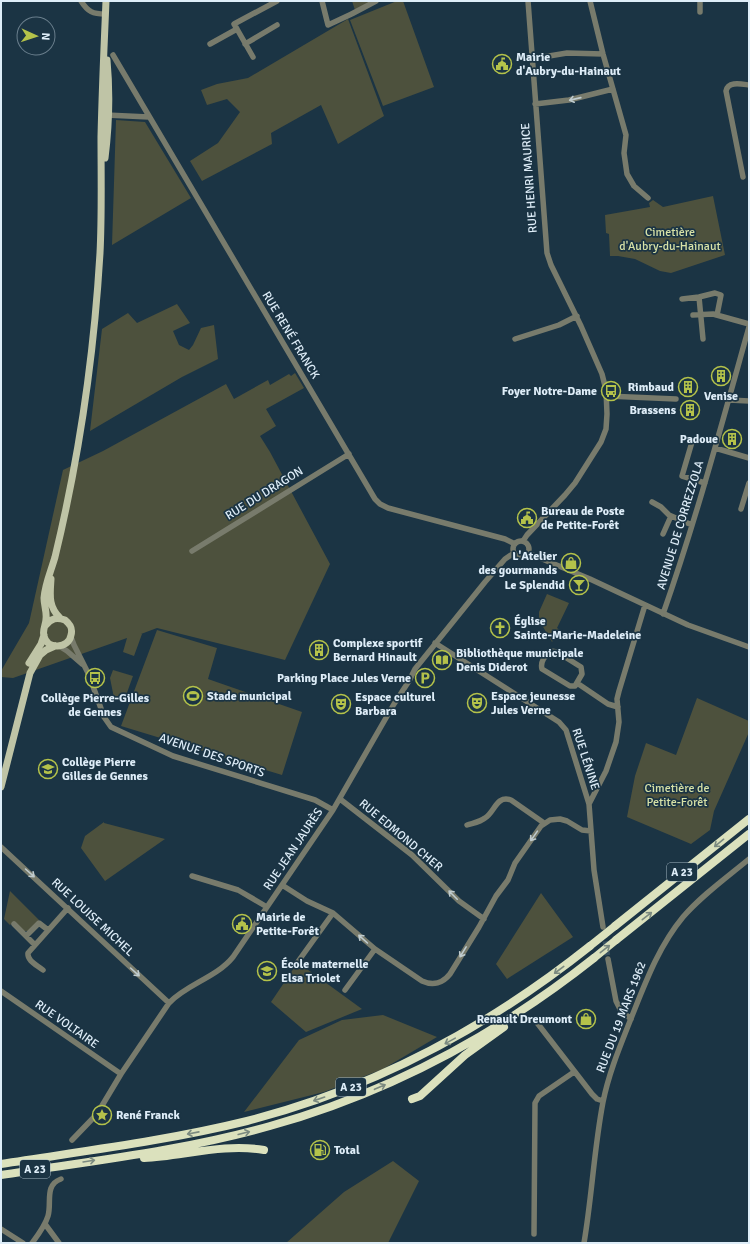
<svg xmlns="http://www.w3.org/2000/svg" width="750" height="1244" font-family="Signika,sans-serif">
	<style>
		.green { fill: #4d513d }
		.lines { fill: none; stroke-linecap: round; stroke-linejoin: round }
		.minor-tunnel { stroke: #38505f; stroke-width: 5.5; stroke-dasharray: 5.5 3; stroke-linecap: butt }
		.minor { stroke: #787b6c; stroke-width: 5.5 }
		.major { stroke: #bfc4a6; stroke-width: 7 }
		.highway { stroke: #dbe1bd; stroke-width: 8 }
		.highway-bridge { stroke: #dbe1bd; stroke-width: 8 }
		.oneway { stroke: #bfcbce }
		.oneway2 { stroke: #7b8a80 }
		.labels { text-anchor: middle; stroke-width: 3.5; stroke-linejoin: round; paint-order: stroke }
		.shield { fill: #1b3444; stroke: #a4b6c2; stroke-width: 1 }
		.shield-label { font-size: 11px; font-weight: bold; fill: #deedf8 }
		.poi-label { font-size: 12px; font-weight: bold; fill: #deedf8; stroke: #1b3444; text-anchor: start }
		.street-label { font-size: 12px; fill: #deedf8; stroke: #1b3444 }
		.park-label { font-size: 12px; fill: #d7e1a6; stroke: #1b3444 }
	</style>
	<rect width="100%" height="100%" fill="#1b3444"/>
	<!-- green -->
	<path class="green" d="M352,1H371L355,10Z
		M397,1H403L434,87L383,106L350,20Z
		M348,19L384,116L338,144L321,105L271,133L272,144L202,181L190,161L218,143L240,112L227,99L207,105L201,90L217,84L248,78Z
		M116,120L145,122L191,198L112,245Z
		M713,196L725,255L671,273L660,271L635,259L618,256H610L609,234L606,233L605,215L650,207L649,203L653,200L663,207Z
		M177,304L190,323L173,331L179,345L189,350L193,345L201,328L214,325L218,359L182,377L90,431L102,329L128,313L137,323Z
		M295,373L304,388L266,409L276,426L260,436L270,452L330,564L285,660L157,628L141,634H142L134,656L123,652L127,638L13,678L1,677V671L29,623L63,470L103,451L226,384L234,399L268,380L270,385L289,374L291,376Z
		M547,594L569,603L557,628L560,630L552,642L539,620V612Z
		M157,630L217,648L208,679L302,712L282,775L121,726Z
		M113,670L133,676L124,701L114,698L110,678Z
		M697,698L749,721V732L714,811L710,830L691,844L627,817L635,776L646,743L676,755Z
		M104,822V823L165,839L105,881L81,848L85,836Z
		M10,891L39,920L28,931H24L13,922L10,925L4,919Z
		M541,893L573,937L507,979L496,964Z
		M300,964L362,1009L306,1032L271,1002L296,965Z
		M383,1015L437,1037L383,1069L324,1092L244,1112L299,1040L342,1020Z
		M393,1161L419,1181L388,1243H286L344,1192Z"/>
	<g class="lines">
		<!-- minor-tunnel -->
		<path class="minor-tunnel" d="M604,933L608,959"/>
		<!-- minor -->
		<path class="minor" d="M81,1C88,12 93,14 105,14
			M322,1L328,25C344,18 360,10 376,1
			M590,1L603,54L626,135L624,153L627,174L634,186L648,198
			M700,12V1
			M237,29L253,57
			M210,44L237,29L234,24L277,1
			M245,44L277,25
			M113,55L375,499L380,504L388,508L505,539L515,544
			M531,59L567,53L603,54
			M535,104L569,100L613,89
			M106,115L149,117
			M743,177L726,91C728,81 741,84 749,85
			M699,297L703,339
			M682,299L699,297L715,293L721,295L717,315
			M693,315L713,314L749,324
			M515,339L559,325L577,316
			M607,396L676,399
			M729,400L749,401
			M692,442L682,476L705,483
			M715,448L749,458
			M652,502L661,507L669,515L692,525
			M741,509L749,483
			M663,534L671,516
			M523,541L527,535L565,495L575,483L601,442L606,429L607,414L606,390L602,374L581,326L551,265L547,253L528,1
			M513 549a8 8 0 1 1 16 0a8 8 0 1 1-16 0Z
			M192,551L349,454
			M528,553L590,579L688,625L749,647
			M663,614C696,520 722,423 749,327
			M71,637L74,645L89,675L104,717L111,727L173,756L315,800L333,810
			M435,643L559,722L566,730L589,804L594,870L603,927
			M59,646L67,651L82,664
			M551,651L557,652L581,667L582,674L575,686H570L542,669C540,662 545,655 551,651Z
			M577,683L608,704L618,707
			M340,799L412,855L459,901L484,919
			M589,804L606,771L616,742L619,722L617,699L619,691L645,605
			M467,825C473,823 480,822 485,818C495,812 496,795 511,800L544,823
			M1,847L169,1003
			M192,876L238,890L267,907
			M282,885L307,901L333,913L375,949L422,981C433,986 443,983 450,974L479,927L496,896L508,880L515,863L541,826L550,820L560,819L567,821L582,830L591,831
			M14,924L35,945
			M26,936L39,923L48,930
			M608,959L616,1001L621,1011L631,1019
			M297,963L333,913
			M43,970C37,965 27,961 28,953L68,908
			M345,990L375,949
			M1,991L121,1074
			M538,1024L592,1094L597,1099L603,1101
			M72,1140L97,1114L121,1074L169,1003C187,984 216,978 233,957L333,810L394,704L409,681L415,669L485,582L505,559L514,553
			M45,1224L59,1243
			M1,1229L23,1243
			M534,1234L535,1103L539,1096L574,1072
			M32,1243C38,1235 45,1226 48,1216C52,1203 44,1185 61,1179
			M584,1243C592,1196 594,1149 603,1102C609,1072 621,1044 632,1016C646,981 659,946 683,917C702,895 726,878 749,859"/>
		<!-- major -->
		<path class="major" d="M105,158C109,126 110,92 107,60
			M51,579C50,595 48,606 60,618
			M46,625C51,618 57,617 65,620C70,624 73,628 71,635C69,649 47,650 44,636C42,630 46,625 46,619C47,612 44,605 44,598C45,584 51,571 55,557C79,458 94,355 100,253C102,214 101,176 101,137C102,92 104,47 106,1
			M29,663L41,644L44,635
			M1,787L30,673L40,655L46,650L55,646"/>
		<!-- highway -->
		<path class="highway" d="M615,926L749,819
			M616,940L749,834
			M412,1099L420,1096L465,1055L504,1027
			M144,1158C183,1156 224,1143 264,1150
			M1,1164C83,1151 166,1141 247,1121C375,1088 487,1028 590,946
			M1,1175C91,1161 182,1151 270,1126C388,1093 498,1034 594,958"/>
		<!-- highway-bridge -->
		<path class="highway-bridge" d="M590,946L615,926
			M594,958L616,940"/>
	</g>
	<!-- one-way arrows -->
	<defs><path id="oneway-shaft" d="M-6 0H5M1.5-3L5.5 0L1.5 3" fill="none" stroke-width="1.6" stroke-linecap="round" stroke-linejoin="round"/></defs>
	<g class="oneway">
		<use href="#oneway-shaft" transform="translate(575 99) rotate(167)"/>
		<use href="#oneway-shaft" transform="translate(534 836) rotate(125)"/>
		<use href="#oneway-shaft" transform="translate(30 873) rotate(42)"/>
		<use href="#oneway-shaft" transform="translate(453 895) rotate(-135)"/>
		<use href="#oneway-shaft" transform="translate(363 939) rotate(-138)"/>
		<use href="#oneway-shaft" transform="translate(463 952) rotate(122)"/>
		<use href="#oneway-shaft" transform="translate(135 972) rotate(42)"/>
	</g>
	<g class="oneway2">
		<use href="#oneway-shaft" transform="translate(719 843) rotate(141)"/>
		<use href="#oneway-shaft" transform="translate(647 916) rotate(-38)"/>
		<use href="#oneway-shaft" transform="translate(605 949) rotate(-38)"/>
		<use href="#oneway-shaft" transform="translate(559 970) rotate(143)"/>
		<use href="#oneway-shaft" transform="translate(450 1041) rotate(151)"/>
		<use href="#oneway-shaft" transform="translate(380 1087) rotate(-23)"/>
		<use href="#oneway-shaft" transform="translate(319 1099) rotate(161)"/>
		<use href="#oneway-shaft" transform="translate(193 1133) rotate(169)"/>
		<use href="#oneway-shaft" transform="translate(244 1133) rotate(-14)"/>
		<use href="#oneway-shaft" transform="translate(89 1161) rotate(-9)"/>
	</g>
	<!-- icons -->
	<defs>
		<symbol id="civic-ring" viewBox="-11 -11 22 22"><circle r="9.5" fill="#1b3444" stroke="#b4c24a" stroke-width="1.5"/><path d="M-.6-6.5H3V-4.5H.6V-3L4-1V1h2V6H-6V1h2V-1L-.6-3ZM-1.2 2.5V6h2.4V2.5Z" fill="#b4c24a"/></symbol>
		<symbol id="building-ring" viewBox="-11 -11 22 22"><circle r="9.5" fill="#1b3444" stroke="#b4c24a" stroke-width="1.5"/><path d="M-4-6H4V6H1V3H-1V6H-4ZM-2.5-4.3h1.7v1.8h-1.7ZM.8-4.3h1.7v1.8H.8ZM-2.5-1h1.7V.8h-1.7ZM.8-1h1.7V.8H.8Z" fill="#b4c24a"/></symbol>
		<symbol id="bus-ring" viewBox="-11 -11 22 22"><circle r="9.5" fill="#1b3444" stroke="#b4c24a" stroke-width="1.5"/><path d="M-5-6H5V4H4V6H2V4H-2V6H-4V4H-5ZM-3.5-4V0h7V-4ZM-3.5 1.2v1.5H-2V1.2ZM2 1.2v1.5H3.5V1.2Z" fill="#b4c24a"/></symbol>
		<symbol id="shop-ring" viewBox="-11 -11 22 22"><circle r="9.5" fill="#1b3444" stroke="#b4c24a" stroke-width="1.5"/><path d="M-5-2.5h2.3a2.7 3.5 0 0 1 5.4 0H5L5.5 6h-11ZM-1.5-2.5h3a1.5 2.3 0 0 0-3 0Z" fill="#b4c24a"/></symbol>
		<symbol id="bar-ring" viewBox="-11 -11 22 22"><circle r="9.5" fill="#1b3444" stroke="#b4c24a" stroke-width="1.5"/><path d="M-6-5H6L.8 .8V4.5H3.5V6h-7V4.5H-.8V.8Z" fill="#b4c24a"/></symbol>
		<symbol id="church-ring" viewBox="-11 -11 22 22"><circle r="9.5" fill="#1b3444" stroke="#b4c24a" stroke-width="1.5"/><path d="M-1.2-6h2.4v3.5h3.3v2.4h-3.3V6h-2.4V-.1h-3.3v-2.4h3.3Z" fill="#b4c24a"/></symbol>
		<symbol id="library-ring" viewBox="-11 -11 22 22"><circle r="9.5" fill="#1b3444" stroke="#b4c24a" stroke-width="1.5"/><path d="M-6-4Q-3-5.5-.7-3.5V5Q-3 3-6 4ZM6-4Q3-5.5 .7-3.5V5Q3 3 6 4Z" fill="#b4c24a"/></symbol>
		<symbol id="parking-ring" viewBox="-11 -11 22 22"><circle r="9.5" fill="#1b3444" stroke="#b4c24a" stroke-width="1.5"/><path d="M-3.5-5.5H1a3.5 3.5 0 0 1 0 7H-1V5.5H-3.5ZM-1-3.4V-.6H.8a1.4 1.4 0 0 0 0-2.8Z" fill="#b4c24a"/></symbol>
		<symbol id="stadium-ring" viewBox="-11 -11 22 22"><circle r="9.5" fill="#1b3444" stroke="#b4c24a" stroke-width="1.5"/><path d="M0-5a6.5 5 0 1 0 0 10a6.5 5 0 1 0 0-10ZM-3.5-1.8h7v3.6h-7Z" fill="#b4c24a"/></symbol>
		<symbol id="theatre-ring" viewBox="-11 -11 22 22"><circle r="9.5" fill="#1b3444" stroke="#b4c24a" stroke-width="1.5"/><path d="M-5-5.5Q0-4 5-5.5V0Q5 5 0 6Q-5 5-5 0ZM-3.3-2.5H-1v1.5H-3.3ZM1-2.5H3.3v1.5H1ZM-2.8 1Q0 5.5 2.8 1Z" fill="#b4c24a"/></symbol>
		<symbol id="school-ring" viewBox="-11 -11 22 22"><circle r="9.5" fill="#1b3444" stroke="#b4c24a" stroke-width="1.5"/><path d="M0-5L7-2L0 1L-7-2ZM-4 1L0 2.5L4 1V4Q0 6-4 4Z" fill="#b4c24a"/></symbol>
		<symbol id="sight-ring" viewBox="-11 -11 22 22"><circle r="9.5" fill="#1b3444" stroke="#b4c24a" stroke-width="1.5"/><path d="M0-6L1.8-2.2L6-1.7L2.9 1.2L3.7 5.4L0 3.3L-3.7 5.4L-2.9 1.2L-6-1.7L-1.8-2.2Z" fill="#b4c24a"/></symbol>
		<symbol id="fuel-ring" viewBox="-11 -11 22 22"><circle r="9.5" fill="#1b3444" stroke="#b4c24a" stroke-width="1.5"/><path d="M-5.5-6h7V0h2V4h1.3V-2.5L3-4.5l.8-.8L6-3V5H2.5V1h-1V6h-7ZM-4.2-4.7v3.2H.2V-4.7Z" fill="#b4c24a"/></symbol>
	</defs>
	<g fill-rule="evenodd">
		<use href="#civic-ring" x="491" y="53" width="22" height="22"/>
		<use href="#building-ring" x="710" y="365" width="22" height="22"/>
		<use href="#building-ring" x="677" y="376" width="22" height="22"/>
		<use href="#bus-ring" x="600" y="380" width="22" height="22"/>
		<use href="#building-ring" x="679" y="399" width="22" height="22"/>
		<use href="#building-ring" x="721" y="428" width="22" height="22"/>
		<use href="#civic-ring" x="516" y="507" width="22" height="22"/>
		<use href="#shop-ring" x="560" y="552" width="22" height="22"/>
		<use href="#bar-ring" x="568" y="574" width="22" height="22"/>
		<use href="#church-ring" x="489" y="617" width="22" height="22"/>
		<use href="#building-ring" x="308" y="639" width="22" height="22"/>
		<use href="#library-ring" x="431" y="649" width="22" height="22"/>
		<use href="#bus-ring" x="84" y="667" width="22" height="22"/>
		<use href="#parking-ring" x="414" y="667" width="22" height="22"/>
		<use href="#stadium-ring" x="182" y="685" width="22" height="22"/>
		<use href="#theatre-ring" x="466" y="692" width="22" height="22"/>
		<use href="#theatre-ring" x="330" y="693" width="22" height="22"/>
		<use href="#school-ring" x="37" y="758" width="22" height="22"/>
		<use href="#civic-ring" x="231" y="913" width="22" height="22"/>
		<use href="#school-ring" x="256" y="960" width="22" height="22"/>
		<use href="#shop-ring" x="575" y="1008" width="22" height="22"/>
		<use href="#sight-ring" x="91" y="1104" width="22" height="22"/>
		<use href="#fuel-ring" x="309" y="1139" width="22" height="22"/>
	</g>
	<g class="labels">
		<!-- shield labels -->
		<g class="shield">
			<rect x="667" y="863" width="30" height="18" rx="3"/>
			<rect x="336" y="1078" width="30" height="18" rx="3"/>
			<rect x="20" y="1160" width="30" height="18" rx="3"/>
		</g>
		<g class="shield-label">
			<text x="682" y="876">A 23</text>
			<text x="351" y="1091">A 23</text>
			<text x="35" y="1173">A 23</text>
		</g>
		<!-- poi labels -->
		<g class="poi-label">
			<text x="516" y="61">Mairie<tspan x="516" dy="14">d'Aubry-du-Hainaut</tspan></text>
			<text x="674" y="391" text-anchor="end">Rimbaud</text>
			<text x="597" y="395" text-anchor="end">Foyer Notre-Dame</text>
			<text x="721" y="400" text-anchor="middle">Venise</text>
			<text x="676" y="414" text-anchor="end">Brassens</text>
			<text x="718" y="443" text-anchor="end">Padoue</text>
			<text x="541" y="515">Bureau de Poste<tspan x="541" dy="14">de Petite-Forêt</tspan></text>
			<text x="557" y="560" text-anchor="end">L'Atelier<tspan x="557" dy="14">des gourmands</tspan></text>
			<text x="565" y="589" text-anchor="end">Le Splendid</text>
			<text x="514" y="625">Église<tspan x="514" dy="14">Sainte-Marie-Madeleine</tspan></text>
			<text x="333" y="647">Complexe sportif<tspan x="333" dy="14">Bernard Hinault</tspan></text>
			<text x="456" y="657">Bibliothèque municipale<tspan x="456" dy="14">Denis Diderot</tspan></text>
			<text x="411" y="682" text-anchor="end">Parking Place Jules Verne</text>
			<text x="207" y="700">Stade municipal</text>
			<text x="491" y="700">Espace jeunesse<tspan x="491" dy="14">Jules Verne</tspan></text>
			<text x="355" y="701">Espace culturel<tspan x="355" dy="14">Barbara</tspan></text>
			<text x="95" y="702" text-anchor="middle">Collège Pierre-Gilles<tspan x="95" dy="14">de Gennes</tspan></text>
			<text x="62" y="766">Collège Pierre<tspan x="62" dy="14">Gilles de Gennes</tspan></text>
			<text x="256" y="921">Mairie de<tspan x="256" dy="14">Petite-Forêt</tspan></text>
			<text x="281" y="968">École maternelle<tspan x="281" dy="14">Elsa Triolet</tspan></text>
			<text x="572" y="1023" text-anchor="end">Renault Dreumont</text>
			<text x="116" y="1119">René Franck</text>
			<text x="334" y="1154">Total</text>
		</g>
		<!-- street labels -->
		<g class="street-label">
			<text transform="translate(529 178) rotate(-94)" y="4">RUE HENRI MAURICE</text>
			<text transform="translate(291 335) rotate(59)" y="4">RUE RENÉ FRANCK</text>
			<text transform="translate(264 493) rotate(-32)" y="4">RUE DU DRAGON</text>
			<text transform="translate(680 525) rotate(-73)" y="4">AVENUE DE CORREZZOLA</text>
			<text transform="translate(212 755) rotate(19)" y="4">AVENUE DES SPORTS</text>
			<text transform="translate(586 759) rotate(72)" y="4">RUE LÉNINE</text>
			<text transform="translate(401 835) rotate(40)" y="4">RUE EDMOND CHER</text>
			<text transform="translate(293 849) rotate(-56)" y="4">RUE JEAN JAURÈS</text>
			<text transform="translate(93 917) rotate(43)" y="4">RUE LOUISE MICHEL</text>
			<text transform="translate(621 1017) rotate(-69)" y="4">RUE DU 19 MARS 1962</text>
			<text transform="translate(67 1024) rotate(35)" y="4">RUE VOLTAIRE</text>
		</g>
		<!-- park labels -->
		<g class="park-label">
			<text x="670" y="236">Cimetière<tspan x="670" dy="14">d'Aubry-du-Hainaut</tspan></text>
			<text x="677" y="792">Cimetière de<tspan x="677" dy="14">Petite-Forêt</tspan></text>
		</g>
	</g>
	<!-- border -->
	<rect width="750" height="1244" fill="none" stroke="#deedf8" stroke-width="4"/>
	<!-- north arrow -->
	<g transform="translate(36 36) rotate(93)"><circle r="19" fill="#1b3444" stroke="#697e8c"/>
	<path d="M0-3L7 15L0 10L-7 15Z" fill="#b4c24a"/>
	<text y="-6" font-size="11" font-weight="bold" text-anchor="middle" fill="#deedf8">N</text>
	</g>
</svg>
